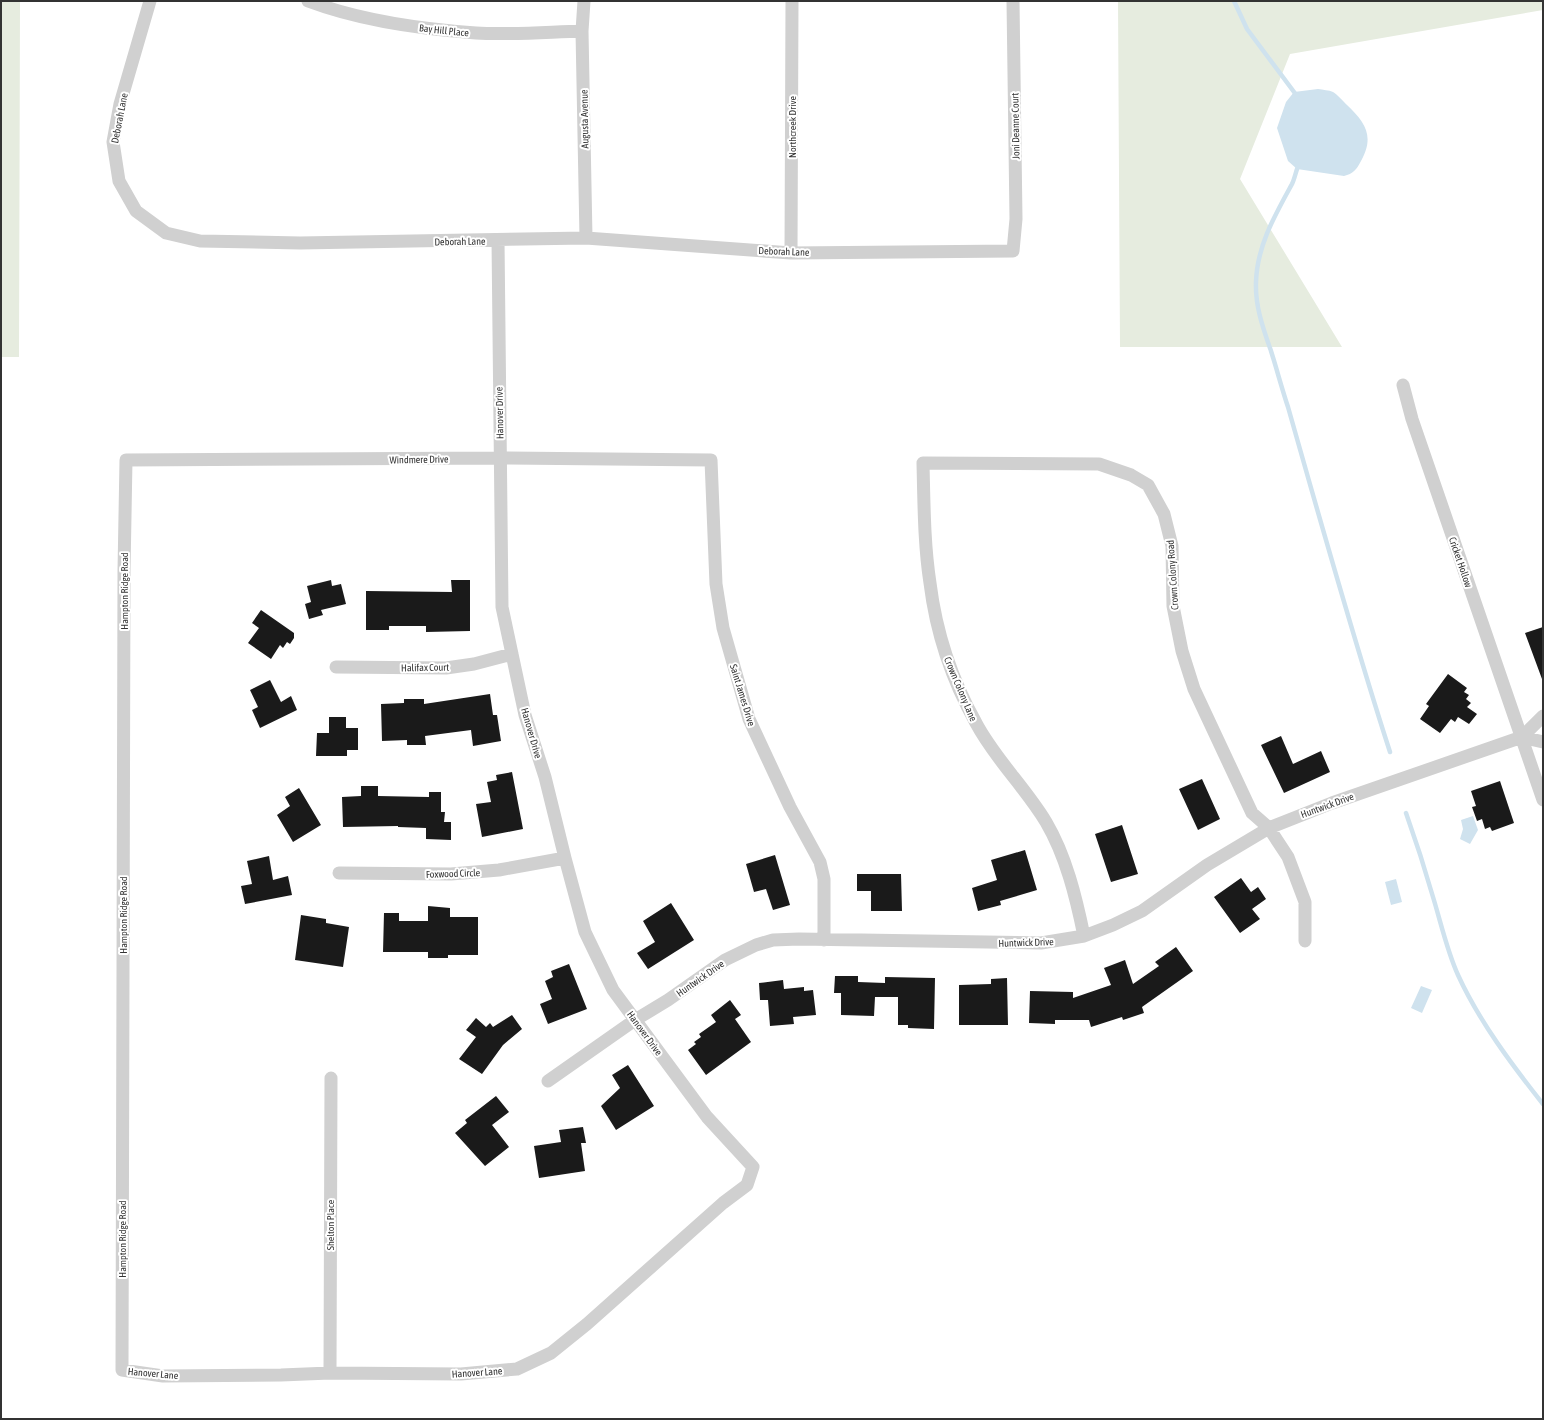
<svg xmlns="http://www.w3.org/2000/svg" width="1544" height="1420" font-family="'Asap Condensed',sans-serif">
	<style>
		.green { fill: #e6ecdf }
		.water { fill: #cfe2ee }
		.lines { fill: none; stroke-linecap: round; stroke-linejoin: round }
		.stream { stroke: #cfe2ee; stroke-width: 4.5 }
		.building { fill: #1a1a1a }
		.minor { stroke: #d0d0d0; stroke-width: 13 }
		.labels { text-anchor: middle; stroke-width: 4; stroke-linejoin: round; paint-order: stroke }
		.street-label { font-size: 10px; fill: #333; stroke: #fff }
	</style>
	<rect width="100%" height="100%" fill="#fff"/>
	<!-- green -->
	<path class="green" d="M1,1H20L19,357H1Z
		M1118,1H1543V10L1290,54L1240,179L1342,347H1120Z"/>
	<!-- water -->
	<path class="water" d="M1318,89C1323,90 1329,90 1333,92C1338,95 1343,101 1347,105C1365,122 1375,136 1361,161C1357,169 1353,174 1344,176L1297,169L1288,161L1277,128L1286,102L1294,92Z
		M1473,816L1478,830L1470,844L1460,839L1463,829L1461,820Z
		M1396,879L1402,902L1391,905L1385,882Z
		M1421,986L1432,990L1422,1013L1411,1008Z"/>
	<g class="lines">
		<!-- stream -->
		<path class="stream" d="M1234,1L1247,29L1297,96
			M1299,164C1296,170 1295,178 1292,184C1275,215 1257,246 1256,282C1255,306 1263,328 1271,351C1277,370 1282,389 1288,407C1321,523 1353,638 1390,752
			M1406,813C1416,841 1425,869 1433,897C1441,923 1447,951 1458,975C1479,1021 1512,1065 1543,1104"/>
	</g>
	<!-- building -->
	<path class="building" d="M331,580L332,586L341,584L346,604L321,610L323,615L309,619L305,604L311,602L307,586Z
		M451,580H470V631L426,632V626H389V630H366V591L452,592Z
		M261,610L294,633V638L290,644L287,642L283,648L280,645L271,659L248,643L259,628L252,623Z
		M1543,627V679H1542L1525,633Z
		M1448,674L1467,688L1464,692L1469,695L1466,699L1471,703L1467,707L1477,714L1469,724L1458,717L1455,722L1451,719L1440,733L1420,719L1429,706L1426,704Z
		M270,680L281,702L291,696L297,710L260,728L252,710L258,707L250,690Z
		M490,694L493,715H497L501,741L473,746L471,730L425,736L426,745H407V740L382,741L381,704L404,703V699H424V704Z
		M329,717H346V728H358V750H347V756H316L317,733H329Z
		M1281,736L1293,764L1321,751L1330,772L1284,793L1261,745Z
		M512,772L523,829L482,837L476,804L491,802L487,782L497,780L496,775Z
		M1202,779L1220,819L1198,830L1179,789Z
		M1500,781L1514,823L1492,831L1490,827L1485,829L1482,819L1477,821L1472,807L1476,806L1471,791Z
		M361,786H378V796L429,797V792H441V812H445L444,822H451V840L426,839V828L398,827V826L343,827L342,797L361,796Z
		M299,788L321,825L293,842L277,815L290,806L285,797Z
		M1122,825L1138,874L1111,882L1095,834Z
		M1025,850L1037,890L1000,901L1001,905L978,911L972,888L997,880L991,860Z
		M775,855L790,905L773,910L766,889L754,892L746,864Z
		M269,856L273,880L288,876L292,895L245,904L241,886L252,884L247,861Z
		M857,874H901L902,911H871V891H857Z
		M1241,878L1251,892L1258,887L1266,899L1252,909L1260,919L1240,933L1214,897Z
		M671,903L694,940L648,969L637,953L655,942L643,921Z
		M428,906L450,908V917H478V955H448V958H428V952H383L384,913H399V921H428Z
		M301,915L326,919V923L349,927L343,967L295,960Z
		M1176,947L1193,971L1142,1007L1144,1013L1123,1020L1122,1017L1091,1027L1089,1020H1055V1024L1029,1023L1030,991L1073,992V998L1111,985L1104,968L1125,960L1133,984L1159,966L1155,962Z
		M569,964L587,1009L548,1024L540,1004L552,999L545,981L553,977L551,971Z
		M835,976H858V982L885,983V977L935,978L934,1029L908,1028V1025H898V997H875L874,1016L841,1015V993H834Z
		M1007,978L1008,1025H959V985L991,984V979Z
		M783,980L784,989L804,987V991L813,990L816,1015L793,1017L794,1024L770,1026L768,1000H760L759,983Z
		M730,1000L741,1015L735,1019L751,1042L706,1075L688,1050L696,1044L694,1042L701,1037L699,1034L716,1022L711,1015Z
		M512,1015L522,1029L503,1045L482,1074L459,1059L476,1037L466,1030L476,1018L486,1027L490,1023L493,1027Z
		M628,1065L654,1106L616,1130L601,1106L620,1088L612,1075Z
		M496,1096L509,1112L492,1125L509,1147L485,1166L455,1133L467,1123L465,1120Z
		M583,1127L586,1143H581L585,1171L539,1178L534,1146L561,1142L559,1130Z"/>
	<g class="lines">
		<!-- minor -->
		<path class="minor" d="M150,1L120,104L113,142L119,181L136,211L166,233L200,241L300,243L586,238L791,253L1013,251L1016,219L1013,1
			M308,1C361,21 419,29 476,33C511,35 547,32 582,31
			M584,1L582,31L586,238
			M498,240L502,607L525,715L545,777L565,858L585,932L613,990L707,1117L753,1167L747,1185L723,1203L587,1324L551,1353L517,1369L461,1374L330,1373L281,1375L163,1376L122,1370L124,571L126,460L500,458L711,460L716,584L723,628L749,719L790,807L820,862L824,879V940
			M791,253L792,1
			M1403,385L1412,419L1543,800
			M336,667L446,668L474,664L512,654
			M1522,737L1543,742
			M339,873L451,874L499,870L565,858
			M1084,936C1076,897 1066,856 1046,822C1025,787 995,759 976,723C952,680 936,632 930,583C924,544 924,503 923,463L1099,464L1131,475L1148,485L1164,514L1172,546L1173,606L1182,651L1194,689L1252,813L1269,828L1288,857L1305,902V941
			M548,1081L635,1020L668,1000L725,960L756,945L773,940L799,939L1041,943L1084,936L1113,925L1142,911L1207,865L1269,828L1332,803L1522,737L1543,716
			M330,1373L331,1078"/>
	</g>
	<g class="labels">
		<!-- street labels -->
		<g class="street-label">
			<text transform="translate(444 30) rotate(6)" y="4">Bay Hill Place</text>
			<text transform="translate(119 118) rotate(-79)" y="4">Deborah Lane</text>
			<text transform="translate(584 119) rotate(-91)" y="4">Augusta Avenue</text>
			<text transform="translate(1015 126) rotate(-91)" y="4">Joni Deanne Court</text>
			<text transform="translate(792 127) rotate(-90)" y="4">Northcreek Drive</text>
			<text transform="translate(460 241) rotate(-1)" y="4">Deborah Lane</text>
			<text transform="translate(784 251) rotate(2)" y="4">Deborah Lane</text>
			<text transform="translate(499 413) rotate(-91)" y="4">Hanover Drive</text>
			<text transform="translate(419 459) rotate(-1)" y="4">Windmere Drive</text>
			<text transform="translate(1461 562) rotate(71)" y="4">Cricket Hollow</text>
			<text transform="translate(1172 575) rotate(-94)" y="4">Crown Colony Road</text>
			<text transform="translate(124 591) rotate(-90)" y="4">Hampton Ridge Road</text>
			<text transform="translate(425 667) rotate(-1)" y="4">Halifax Court</text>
			<text transform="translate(961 689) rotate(67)" y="4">Crown Colony Lane</text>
			<text transform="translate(743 695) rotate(73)" y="4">Saint James Drive</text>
			<text transform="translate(532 733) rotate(74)" y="4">Hanover Drive</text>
			<text transform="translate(1327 805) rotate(-20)" y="4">Huntwick Drive</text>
			<text transform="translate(453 873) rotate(-2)" y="4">Foxwood Circle</text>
			<text transform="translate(123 915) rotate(-90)" y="4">Hampton Ridge Road</text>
			<text transform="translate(1026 942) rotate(-2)" y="4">Huntwick Drive</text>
			<text transform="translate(700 978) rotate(-35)" y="4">Huntwick Drive</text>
			<text transform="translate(645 1033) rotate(54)" y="4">Hanover Drive</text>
			<text transform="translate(330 1225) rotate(-90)" y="4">Shelton Place</text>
			<text transform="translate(122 1239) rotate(-90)" y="4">Hampton Ridge Road</text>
			<text transform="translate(477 1372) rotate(-4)" y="4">Hanover Lane</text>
			<text transform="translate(153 1373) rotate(5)" y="4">Hanover Lane</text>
		</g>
	</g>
	<!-- border -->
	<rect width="1544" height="1420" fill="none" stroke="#333333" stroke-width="4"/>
</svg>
